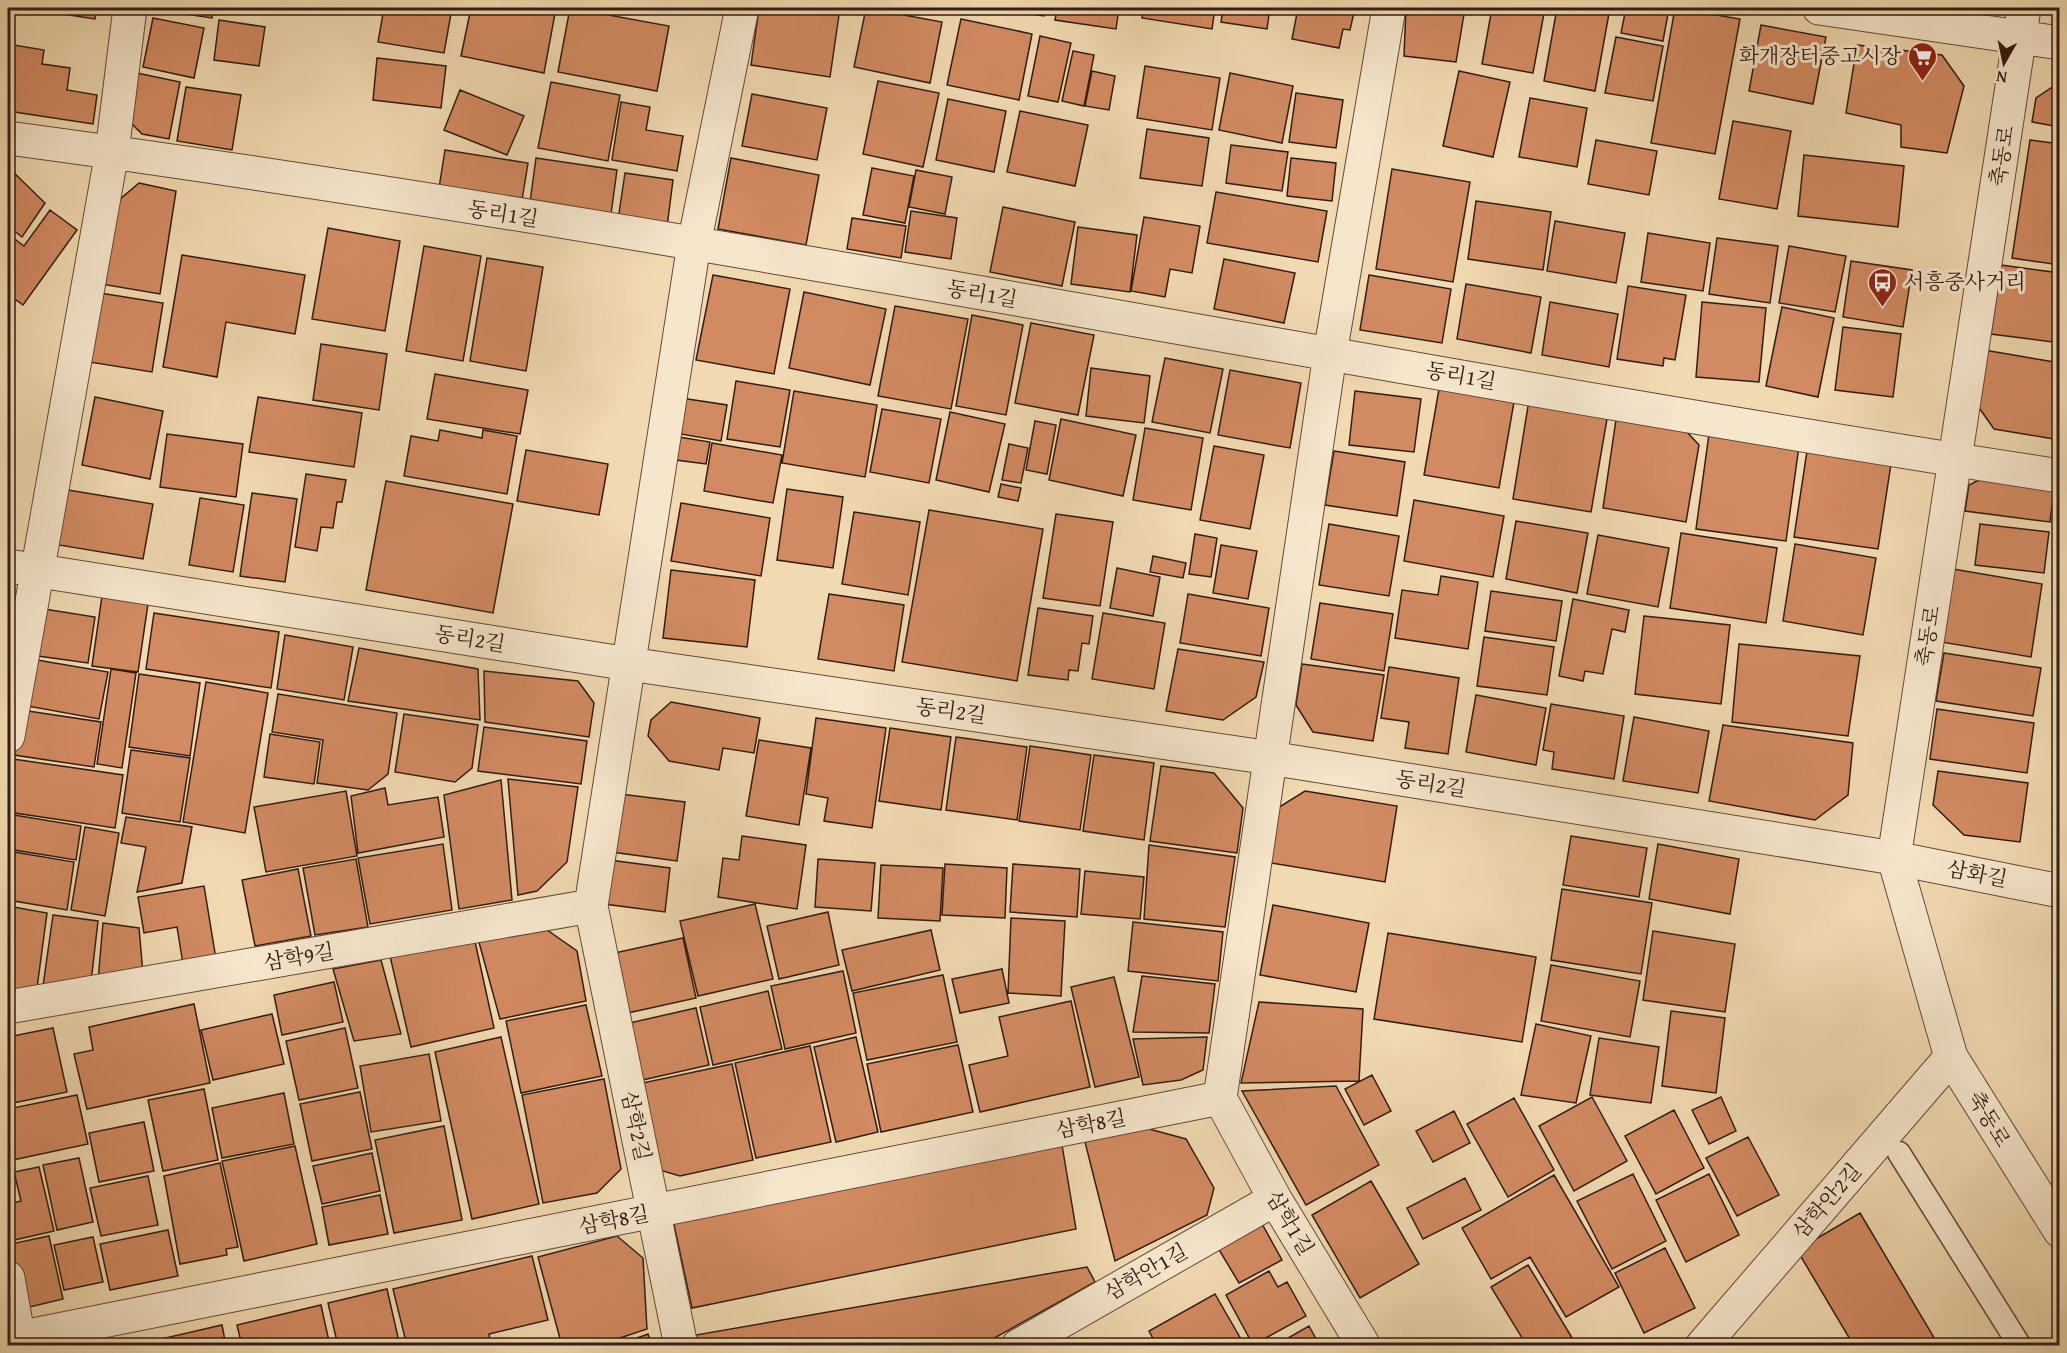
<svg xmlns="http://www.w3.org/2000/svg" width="2067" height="1353" font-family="'Gentium Book Plus','Noto Serif KR',serif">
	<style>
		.building { fill: #d28a62; stroke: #331c13; stroke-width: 1.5 }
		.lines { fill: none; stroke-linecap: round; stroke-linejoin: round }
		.service-casing { stroke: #624b3a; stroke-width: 25 }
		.minor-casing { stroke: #624b3a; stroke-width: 35 }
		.tertiary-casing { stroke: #624b3a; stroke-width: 35 }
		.service { stroke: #f6e6cc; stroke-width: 22 }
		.minor { stroke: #f6e6cc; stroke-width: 33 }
		.tertiary { stroke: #f6e6cc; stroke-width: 33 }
		.labels { text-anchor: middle; stroke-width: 6; stroke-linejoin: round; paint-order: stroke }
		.poi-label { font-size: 21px; fill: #331c13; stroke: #f6e6cc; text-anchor: end }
		.street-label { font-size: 21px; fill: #331c13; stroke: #f6e6cc }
	</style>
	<rect width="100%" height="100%" fill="#f1d9b1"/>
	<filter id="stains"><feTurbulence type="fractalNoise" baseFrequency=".00333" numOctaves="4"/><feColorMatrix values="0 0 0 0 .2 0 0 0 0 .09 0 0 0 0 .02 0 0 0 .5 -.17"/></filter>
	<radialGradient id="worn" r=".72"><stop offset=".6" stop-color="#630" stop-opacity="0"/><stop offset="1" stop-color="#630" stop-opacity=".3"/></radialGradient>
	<!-- building -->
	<path class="building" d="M23,8H97L95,19Z
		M145,8H213L212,18Z
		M384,8H452L444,53L378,42Z
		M471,8H556L544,73L461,56Z
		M570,8L669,26L657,91L558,72Z
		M759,8H840L830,77L751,65Z
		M866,8L942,22L930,83L854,67Z
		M987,8H1045L1044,16Z
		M1057,8H1119L1116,29L1055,20Z
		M1144,8H1215L1212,29L1142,18Z
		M1223,8H1270L1267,29L1221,22Z
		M1298,8H1355L1350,30L1343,29L1339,48L1292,39Z
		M1406,8H1465L1456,62L1404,56Z
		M1492,8H1545L1533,73L1482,64Z
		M1557,8H1610L1595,91L1544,81Z
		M1626,8H1669L1663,41L1621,33Z
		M1675,8L1740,19L1715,154L1651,143Z
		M153,18L204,28L194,78L143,67Z
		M961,19L1032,34L1019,100L947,85Z
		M219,20L265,27L259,66L214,60Z
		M1761,25L1826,37L1813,104L1749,91Z
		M1040,36L1071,43L1058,102L1028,96Z
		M1616,37L1663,46L1653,101L1605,93Z
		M14,45L44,50L42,64L70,68L67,90L97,95L93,124L8,111V87Z
		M1857,45L1942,55L1964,86L1947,153L1901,147V125L1846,113Z
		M1073,51L1094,55L1084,106L1062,101Z
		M377,58L446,66L441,108L373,100Z
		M1145,66L1220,78L1212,130L1137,118Z
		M1092,71L1115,76L1109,110L1085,106Z
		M1459,71L1510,82L1493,157L1443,146Z
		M137,73L180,82L169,139L142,134L128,120Z
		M1230,73L1293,86L1282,143L1219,130Z
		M878,81L939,93L923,167L863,154Z
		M551,82L620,95L608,161L538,148Z
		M2060,82V127L2032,122L2036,98Z
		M186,87L241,95L232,150L177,141Z
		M460,90L524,116L507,155L444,130Z
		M1296,93L1343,100L1336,148L1289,142Z
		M752,94L827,108L817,160L742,146Z
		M1530,98L1587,108L1577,167L1519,157Z
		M948,99L1006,111L994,172L936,160Z
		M621,102L650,107L646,130L683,136L677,171L612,160Z
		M1020,111L1088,125L1075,186L1007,172Z
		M1733,121L1791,131L1777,209L1719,199Z
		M1147,129L1209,138L1202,186L1140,178Z
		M1596,140L1657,151L1649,195L1588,184Z
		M2030,140L2060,144V265L2012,258Z
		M1231,145L1288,152L1282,191L1226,183Z
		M445,150L528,163L522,200L439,188Z
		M1804,155L1904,166L1898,227L1798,216Z
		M536,158L617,170L611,214L530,202Z
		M731,158L819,175L806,245L718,229Z
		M1291,158L1336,163L1332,201L1287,196Z
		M8,167L45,203L22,237L8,226Z
		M872,168L914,176L905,223L863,215Z
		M1392,169L1470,182L1453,282L1376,269Z
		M916,170L952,177L945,214L909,207Z
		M625,173L673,180L667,227L618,220Z
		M139,183L176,191L160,294L101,284L112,206Z
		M1216,192L1327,211L1318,262L1207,243Z
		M1476,201L1551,212L1543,270L1468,259Z
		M1003,207L1075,222L1062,286L990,272Z
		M50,210L77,230L23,305L8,294V234L24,246Z
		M911,211L957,218L951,259L905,252Z
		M1144,217L1200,226L1192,273L1170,269L1165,297L1131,291Z
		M852,218L906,226L901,258L847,249Z
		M1555,221L1625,233L1616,283L1547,271Z
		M1078,227L1137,235L1130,292L1071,284Z
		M328,228L400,241L385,331L312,319Z
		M1648,233L1710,243L1703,291L1641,282Z
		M1717,238L1778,246L1770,303L1709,294Z
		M424,246L481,256L463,361L406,351Z
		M1789,246L1846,256L1835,312L1779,303Z
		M182,255L305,275L295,334L226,322L217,377L163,367Z
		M487,258L543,267L526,371L470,361Z
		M1224,259L1295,273L1284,323L1214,309Z
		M1851,261L1912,270L1903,327L1843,317Z
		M2001,265L2060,273V343L1991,334Z
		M713,275L790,289L774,374L696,360Z
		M1369,275L1451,289L1442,343L1360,330Z
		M1466,284L1541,297L1531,353L1457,339Z
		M1628,286L1686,295L1675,360L1664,358L1663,366L1617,359Z
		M804,292L886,309L870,385L789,368Z
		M100,293L163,303L152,372L89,362Z
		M1550,302L1618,314L1609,367L1542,355Z
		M1702,302L1766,308L1759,382L1696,377Z
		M895,306L968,319L951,409L878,396Z
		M1782,307L1834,318L1818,397L1766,386Z
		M972,315L1023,325L1006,415L956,406Z
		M1031,323L1094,335L1078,415L1015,403Z
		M1843,327L1901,334L1893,397L1835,390Z
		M321,344L387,354L379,410L313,400Z
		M1984,350L2060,363V440L1994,429L1975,402Z
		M1165,358L1223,369L1210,433L1152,422Z
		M1091,368L1150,376L1144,423L1086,416Z
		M1230,370L1301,383L1290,448L1218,435Z
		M435,374L528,390L520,434L427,419Z
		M736,381L790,390L780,447L727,439Z
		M1439,389L1514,402L1499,488L1424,475Z
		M794,391L877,405L865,477L782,463Z
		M1355,391L1421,399L1414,452L1349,445Z
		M95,397L163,411L150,479L82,465Z
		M258,397L362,413L354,467L249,452Z
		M681,398L727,405L721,441L675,433Z
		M1529,400L1608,413L1591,512L1513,499Z
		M882,409L941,419L929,483L870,472Z
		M950,412L1005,424L989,492L936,480Z
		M1617,413L1674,418L1699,445L1686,522L1603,508Z
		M1061,419L1136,435L1123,496L1049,480Z
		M1035,421L1056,425L1047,474L1026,470Z
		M1145,428L1203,438L1191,510L1133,500Z
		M440,430L482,438L483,430L517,436L507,494L404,476L411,436L438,441Z
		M167,434L243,444L236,497L160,487Z
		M1709,434L1799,446L1786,541L1696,529Z
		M679,437L710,442L706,464L676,460Z
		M712,443L782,455L773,503L704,491Z
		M1009,444L1028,448L1021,483L1002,480Z
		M1214,446L1264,455L1250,529L1200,520Z
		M526,450L608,464L599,515L517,501Z
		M1334,451L1405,462L1397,516L1325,505Z
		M1807,451L1891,464L1878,549L1794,537Z
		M306,474L346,480L342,502H337L333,528L321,527L317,551L295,547Z
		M1991,474L2055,482L2050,522L1965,511L1969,485Z
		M386,481L513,504L493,613L366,590Z
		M1001,484L1021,488L1018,501L998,497Z
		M62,489L153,504L143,559L53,544Z
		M787,489L843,497L833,568L777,560Z
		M252,493L297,499L285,582L240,576Z
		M200,498L244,505L233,572L189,565Z
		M1414,500L1504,516L1493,577L1404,561Z
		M681,503L770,518L761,576L671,561Z
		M929,510L1043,529L1017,681L902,662Z
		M854,512L920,522L908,595L842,584Z
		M1056,514L1113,522L1100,606L1043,598Z
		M1516,521L1588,533L1577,593L1506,579Z
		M1329,524L1399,536L1389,596L1319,585Z
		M1980,524L2049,532L2044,573L1975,565Z
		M1681,533L1777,548L1766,623L1670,608Z
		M1195,534L1217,538L1211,577L1189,574Z
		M1598,535L1669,548L1658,607L1587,594Z
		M1795,544L1876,558L1863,635L1783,621Z
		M1221,545L1257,551L1248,599L1213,593Z
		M1153,556L1186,563L1183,578L1150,572Z
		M1117,568L1160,577L1153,616L1110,608Z
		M1953,569L2042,584L2031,657L1941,642Z
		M671,570L755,580L747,647L663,638Z
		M1441,576L1478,582L1468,649L1395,638L1402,590L1438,595Z
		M103,589L149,597L138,672L92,666Z
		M1491,591L1562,601L1556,641L1485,631Z
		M829,594L904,605L894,671L818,659Z
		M1188,594L1269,608L1261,656L1180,643Z
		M1573,599L1629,610L1625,632L1612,629L1603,674L1585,671L1583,681L1559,676Z
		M1320,603L1393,614L1384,671L1311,659Z
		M38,608L95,617L88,663L31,655Z
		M1038,608L1093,616L1089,644L1082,643L1078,671L1069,670L1068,680L1028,675Z
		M154,613L279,632L271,688L146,669Z
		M1103,613L1165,623L1154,689L1092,679Z
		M1644,616L1730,625L1721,704L1635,694Z
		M285,635L353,647L344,700L277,689Z
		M1484,637L1554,647L1547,695L1477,686Z
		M1739,644L1860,656L1848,736L1732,722Z
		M359,648L478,669L480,720L348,701Z
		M1178,649L1264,662L1256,697L1223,720L1166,711Z
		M1944,653L2041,668L2033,716L1936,701Z
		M31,659L108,672L99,719L22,705Z
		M1302,664L1384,675L1373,741L1313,732L1296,705Z
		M1389,667L1459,678L1448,754L1405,748L1409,722L1381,718Z
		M111,669L136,673L122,768L97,764Z
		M484,671L578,681L594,703L589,737L485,722Z
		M139,674L200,683L190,756L129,747Z
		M206,682L268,693L245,833L183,822Z
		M278,694L397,713L388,774L368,790L317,783L323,740L272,732Z
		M1476,695L1546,708L1536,765L1466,752Z
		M671,702L760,718L754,753L723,748L719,770L669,761L648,736L651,720Z
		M1551,704L1624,716L1614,779L1552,769L1554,752L1543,750Z
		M1937,709L2034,723L2027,773L1930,759Z
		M21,710L101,722L94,767L14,755Z
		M404,714L478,725L472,768L455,782L395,772Z
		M1634,717L1709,731L1698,793L1623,781Z
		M816,718L886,728L872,828L824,821L828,798L806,794Z
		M1723,725L1853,743L1848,795L1815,820L1709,801Z
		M484,727L587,741L581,784L478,771Z
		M890,728L951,737L941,810L879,801Z
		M270,734L320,742L314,784L264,777Z
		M956,737L1027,747L1017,820L946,810Z
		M759,740L811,748L799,825L746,816Z
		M1030,746L1091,755L1080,830L1019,821Z
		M131,750L190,758L180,822L122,813Z
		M1094,755L1154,763L1144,840L1083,831Z
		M13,759L123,775L115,828L8,812Z
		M1161,766L1214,773L1243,808L1237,853L1150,841Z
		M1938,771L2028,783L2020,842L1964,835L1933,805Z
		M508,779L578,787L567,862L537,891L518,895Z
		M501,780L512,900L459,909L444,795Z
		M385,788L388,805L438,797L444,837L358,853L351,796Z
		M346,791L357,856L266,872L254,807Z
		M1305,791L1397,806L1385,882L1265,862L1273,811Z
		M620,794L685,802L677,861L612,852Z
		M8,814L81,826L76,860L8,849Z
		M126,817L192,827L182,883L137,892L146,847L121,843Z
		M85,827L119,833L105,916L71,910Z
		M742,836L806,845L797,909L718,897L723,858L739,860Z
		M1571,836L1647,848L1639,897L1563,885Z
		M443,844L452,910L370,924L358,858Z
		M1658,844L1739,859L1730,914L1649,899Z
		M1149,845L1235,857L1225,927L1144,919Z
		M8,851L74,862L67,910L8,900Z
		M356,859L368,927L315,935L303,868Z
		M818,859L875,863L871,911L815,907Z
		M609,860L670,868L665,912L604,904Z
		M945,864L1007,868L1005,918L942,915Z
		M1013,864L1080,869L1077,917L1010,912Z
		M881,865L943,868L940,921L878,918Z
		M298,869L311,936L255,946L242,880Z
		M1085,871L1144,877L1140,919L1081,914Z
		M204,886L216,959L183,964L177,927L144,933L138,897Z
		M1562,889L1652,903L1641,974L1551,960Z
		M755,904L773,979L698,996L680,921Z
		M1273,905L1369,923L1356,992L1260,975Z
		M8,906L47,913L37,988L8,990Z
		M828,912L839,965L779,979L767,926Z
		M53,915L98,921L91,982L43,986Z
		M1011,918L1065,921L1061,996L1008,993Z
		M1133,922L1223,932L1218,981L1128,971Z
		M103,923L139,928L143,974L98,981Z
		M540,925L577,951L586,1001L500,1019L477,935Z
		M931,930L940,970L852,991L842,950Z
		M1653,931L1735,944L1725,1012L1643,1000Z
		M1388,933L1536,957L1522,1042L1374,1019Z
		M474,937L494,1028L411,1047L390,956Z
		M683,938L696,998L623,1014L610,954Z
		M381,960L401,1034L354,1041L333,969Z
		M1551,965L1640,981L1630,1037L1541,1021Z
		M1002,969L1009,1003L960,1013L952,979Z
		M843,971L856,1033L785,1049L771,986Z
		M943,975L957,1042L867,1060L853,993Z
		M1142,976L1215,984L1209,1033L1133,1032Z
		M1114,977L1139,1077L1095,1087L1071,987Z
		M334,982L343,1022L282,1035L274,995Z
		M768,991L782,1049L713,1065L700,1007Z
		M1071,1001L1090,1087L980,1112L969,1065L1008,1056L999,1017Z
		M1259,1002L1363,1009L1359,1081L1241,1083Z
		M194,1004L210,1083L87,1109L74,1054L93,1050L89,1027Z
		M586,1005L602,1076L521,1093L506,1021Z
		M696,1008L709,1065L638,1081L625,1024Z
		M1671,1011L1725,1018L1716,1093L1662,1086Z
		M272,1014L284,1064L213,1080L201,1030Z
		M1536,1024L1591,1036L1576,1103L1521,1095Z
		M53,1028L67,1092L8,1104V1037Z
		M345,1028L358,1088L299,1100L286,1041Z
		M501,1037L539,1204L472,1219L435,1052Z
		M856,1037L878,1132L836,1142L814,1047Z
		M1207,1037L1203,1070L1181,1080L1143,1085L1133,1039Z
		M1599,1038L1659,1047L1651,1103L1590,1095Z
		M958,1045L973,1112L881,1132L867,1064Z
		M810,1046L831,1142L756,1158L735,1063Z
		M429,1054L441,1121L371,1132L360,1066Z
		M732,1064L753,1160L680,1176L656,1169L638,1084Z
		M1372,1075L1391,1111L1364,1125L1345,1089Z
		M604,1079L621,1169L597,1193L543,1203L522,1095Z
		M1336,1086L1379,1165L1306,1205L1242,1091Z
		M204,1089L218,1160L163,1171L148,1100Z
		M360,1092L372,1149L312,1161L300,1104Z
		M284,1093L294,1144L222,1158L212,1108Z
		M77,1095L88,1144L8,1161V1109Z
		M1592,1097L1627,1161L1574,1191L1539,1126Z
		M1721,1097L1736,1131L1709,1144L1692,1110Z
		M1514,1098L1554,1170L1508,1197L1467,1124Z
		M1674,1110L1704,1168L1656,1194L1625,1136Z
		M1454,1111L1470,1143L1433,1162L1416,1131Z
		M144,1122L154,1171L99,1182L89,1133Z
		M444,1126L462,1220L394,1233L375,1140Z
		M1138,1126L1186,1139L1214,1188L1207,1215L1115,1261L1085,1142Z
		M1748,1137L1779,1195L1737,1216L1706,1158Z
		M1062,1145L1076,1229L692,1308L673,1220Z
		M295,1146L317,1244L244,1261L222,1161Z
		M372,1153L380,1191L322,1204L313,1166Z
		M79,1158L93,1222L57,1230L43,1165Z
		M220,1163L238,1247L226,1249L227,1255L180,1264L164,1176Z
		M39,1167L54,1231L10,1241L8,1204L21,1201L14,1172Z
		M1633,1174L1666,1241L1612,1269L1577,1201Z
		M1709,1174L1739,1235L1686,1262L1656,1200Z
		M1554,1175L1619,1287L1566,1317L1530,1257L1491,1279L1462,1228Z
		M148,1176L158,1225L101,1236L90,1188Z
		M1465,1178L1481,1210L1423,1239L1407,1208Z
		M1371,1181L1419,1264L1360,1298L1312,1215Z
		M380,1195L388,1234L329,1245L322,1207Z
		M1860,1213L1939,1346H1854L1797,1250Z
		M1261,1222L1282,1260L1239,1283L1218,1248Z
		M168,1230L178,1276L110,1290L100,1244Z
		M49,1236L63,1299L25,1308L11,1244Z
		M617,1236L643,1258L647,1329L596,1346H562L538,1257Z
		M93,1237L103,1282L64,1290L54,1245Z
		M1665,1248L1695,1308L1644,1333L1615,1273Z
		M532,1256L548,1320L489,1334L491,1346H407L393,1289Z
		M1528,1265L1577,1346H1527L1491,1287Z
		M1087,1267L1095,1282L980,1346H692L690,1336Z
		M1269,1271L1278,1287L1287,1282L1306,1316L1253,1345L1226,1295Z
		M387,1289L400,1346H338L328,1303Z
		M1215,1294L1242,1341L1233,1346H1157L1149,1331Z
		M321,1305L330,1346H242L237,1325Z
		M222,1325L226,1346H162L161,1339Z
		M1309,1326L1320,1346H1274Z
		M648,1334L652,1346H615Z"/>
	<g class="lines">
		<defs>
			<path id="service" d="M1899,1153L2020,1346"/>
			<path id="minor" d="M8,138C695,230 1374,371 2060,476
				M8,566L629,664L1270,758L1894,858L2060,891
				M8,736L112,152L130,8
				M8,1007L591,906
				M1220,1098L1330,354L1389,8
				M1220,1098L1275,1199L1364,1346
				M8,1278L20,1346
				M8,1340L1220,1098
				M681,1346L591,906L694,244L742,8
				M1018,1346L1275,1199
				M1702,1346L1951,1057"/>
			<path id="tertiary" d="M1819,8L2060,43
				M2024,8L1894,858L1951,1057L2060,1231"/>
		</defs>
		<!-- service casing -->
		<use href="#service" class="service-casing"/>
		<!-- minor casing -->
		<use href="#minor" class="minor-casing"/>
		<!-- tertiary casing -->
		<use href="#tertiary" class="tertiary-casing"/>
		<!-- service -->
		<use href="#service" class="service"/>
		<!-- minor -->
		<use href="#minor" class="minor"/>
		<!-- tertiary -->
		<use href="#tertiary" class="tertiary"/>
	</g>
	<!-- icons -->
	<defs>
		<symbol id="supermarket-pin" viewBox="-11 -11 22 30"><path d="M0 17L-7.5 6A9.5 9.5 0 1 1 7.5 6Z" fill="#8f2418" stroke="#f6e6cc"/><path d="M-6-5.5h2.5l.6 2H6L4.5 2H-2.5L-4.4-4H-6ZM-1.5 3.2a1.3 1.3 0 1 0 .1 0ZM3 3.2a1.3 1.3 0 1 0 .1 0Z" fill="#fff"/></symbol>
		<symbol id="bus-pin" viewBox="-11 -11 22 30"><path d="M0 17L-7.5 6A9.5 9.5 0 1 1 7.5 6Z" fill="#8f2418" stroke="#f6e6cc"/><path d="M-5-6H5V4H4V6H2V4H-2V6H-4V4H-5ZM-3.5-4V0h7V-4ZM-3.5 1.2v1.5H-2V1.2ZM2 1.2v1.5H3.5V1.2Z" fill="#fff"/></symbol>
	</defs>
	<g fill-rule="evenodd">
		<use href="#supermarket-pin" x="1906" y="40" width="33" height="45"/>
		<use href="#bus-pin" x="1866" y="266" width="33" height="45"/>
	</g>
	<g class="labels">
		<!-- poi labels -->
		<g class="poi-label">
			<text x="1901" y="63">화개장터중고시장</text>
			<text x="1904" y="289" text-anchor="start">서흥중사거리</text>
		</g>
		<!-- street labels -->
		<g class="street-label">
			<text transform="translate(2002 156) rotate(-81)" y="7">축동로</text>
			<text transform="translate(503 214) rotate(9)" y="7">동리1길</text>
			<text transform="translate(982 294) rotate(10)" y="7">동리1길</text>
			<text transform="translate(1461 376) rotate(10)" y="7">동리1길</text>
			<text transform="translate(1928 636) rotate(-81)" y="7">축동로</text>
			<text transform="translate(470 639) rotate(9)" y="7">동리2길</text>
			<text transform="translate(951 711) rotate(8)" y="7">동리2길</text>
			<text transform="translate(1431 784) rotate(9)" y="7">동리2길</text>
			<text transform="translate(1977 874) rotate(11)" y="7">삼화길</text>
			<text transform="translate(299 957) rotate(-10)" y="7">삼학9길</text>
			<text transform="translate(1989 1119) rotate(59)" y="7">축동로</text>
			<text transform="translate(1091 1124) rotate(-11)" y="7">삼학8길</text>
			<text transform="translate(636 1126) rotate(78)" y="7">삼학2길</text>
			<text transform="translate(1827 1201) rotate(-49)" y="7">삼학안2길</text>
			<text transform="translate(614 1220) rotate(-11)" y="7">삼학8길</text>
			<text transform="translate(1290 1223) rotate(59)" y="7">삼학1길</text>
			<text transform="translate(1146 1272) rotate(-30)" y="7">삼학안1길</text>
		</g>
	</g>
	<!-- margin -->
	<rect width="2067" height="1353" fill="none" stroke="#f1d9b1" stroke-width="30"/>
	<rect x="9" y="9" width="2049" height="1335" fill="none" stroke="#331c13" stroke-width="3"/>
	<rect x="15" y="15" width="2037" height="1323" fill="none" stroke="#331c13" stroke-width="1.5"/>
	<!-- north arrow -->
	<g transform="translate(2004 63) rotate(189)" stroke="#f6e6cc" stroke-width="4.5" paint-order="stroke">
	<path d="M0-4.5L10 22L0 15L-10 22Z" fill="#331c13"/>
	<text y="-9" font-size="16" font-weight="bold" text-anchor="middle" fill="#331c13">N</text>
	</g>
	<rect width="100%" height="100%" filter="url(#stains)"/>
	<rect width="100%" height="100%" fill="url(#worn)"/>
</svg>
